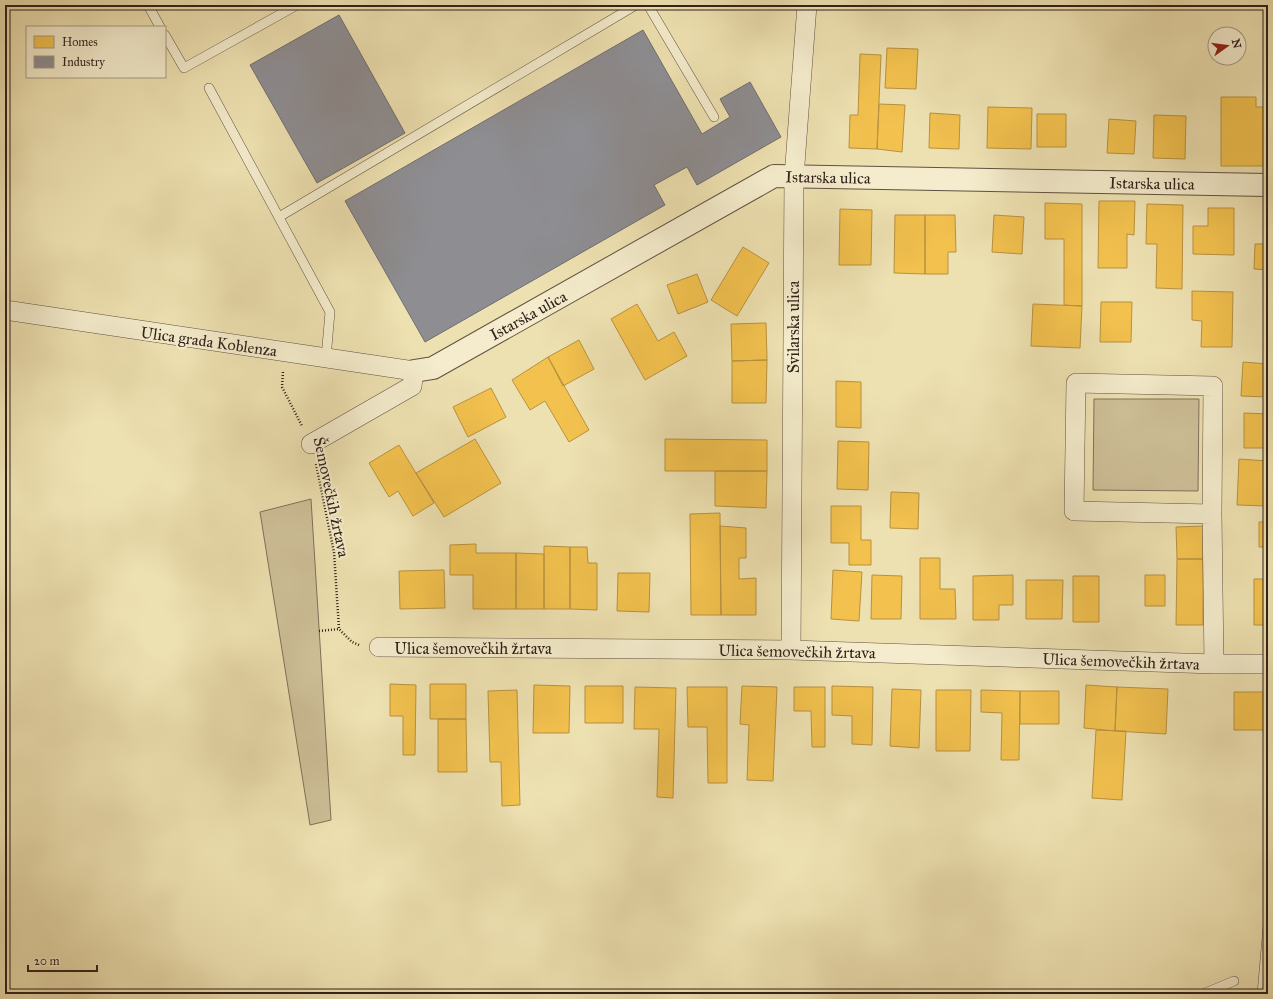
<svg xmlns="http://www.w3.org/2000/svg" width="1273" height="999" font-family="'IM FELL Great Primer',serif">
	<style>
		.green { fill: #cec098; stroke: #80705a }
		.homes { fill: #f2c14e; stroke: #b8913f }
		.industry { fill: #8d8d92; stroke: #716d6e }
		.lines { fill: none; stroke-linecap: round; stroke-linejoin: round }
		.service-casing { stroke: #605140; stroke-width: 10 }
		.minor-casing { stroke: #605140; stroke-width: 20 }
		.tertiary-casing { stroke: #605140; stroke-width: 24 }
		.path { stroke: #31211b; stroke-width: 2.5; stroke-dasharray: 1 2; stroke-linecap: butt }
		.service { stroke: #f4eccc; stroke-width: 9 }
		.minor { stroke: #f4eccc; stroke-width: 19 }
		.tertiary { stroke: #f4eccc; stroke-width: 22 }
		.labels { text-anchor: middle; stroke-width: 4; stroke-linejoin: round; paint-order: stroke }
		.street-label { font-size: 16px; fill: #31211b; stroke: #f4eccc }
	</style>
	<rect width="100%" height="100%" fill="#eee1b1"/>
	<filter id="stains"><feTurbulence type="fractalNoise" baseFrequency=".005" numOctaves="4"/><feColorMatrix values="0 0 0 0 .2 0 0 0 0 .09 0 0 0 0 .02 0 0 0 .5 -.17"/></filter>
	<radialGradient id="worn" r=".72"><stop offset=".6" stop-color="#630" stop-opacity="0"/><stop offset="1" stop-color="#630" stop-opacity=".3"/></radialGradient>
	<!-- green -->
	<path class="green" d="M1094,399H1199L1198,491L1093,490Z
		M311,499L331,820L310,825L260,512Z"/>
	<!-- homes -->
	<path class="homes" d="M970,5H989V7H970Z
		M887,48L918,49L916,89L885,88Z
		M860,54L881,55L877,149L849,148L850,115H858Z
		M1221,97H1256V107H1268V166H1221Z
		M879,104L905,105L902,152L877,149Z
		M988,107L1032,108L1031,149L987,148Z
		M930,113L960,115L959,149L929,148Z
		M1037,114H1066V147H1037Z
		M1154,115L1186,116L1185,159L1153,158Z
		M1109,119L1136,121L1134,154L1107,153Z
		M1099,201H1135L1134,235L1127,234V268H1098Z
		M1045,203L1082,204V306L1064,305V239H1045Z
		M1147,204L1183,205L1182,289L1156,288L1157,244H1146Z
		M1208,208H1234V255L1193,254V226H1208Z
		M840,209L872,210L871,265H839Z
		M895,215H925V274L894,273Z
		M925,215H955L956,252H948V274H925Z
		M994,215L1024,217L1022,254L992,252Z
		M1255,244H1268V270L1254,269Z
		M743,247L769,263L737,316L711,300Z
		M697,274L708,302L678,314L667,285Z
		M1192,291L1233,292L1232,347H1201L1202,321L1192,320Z
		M1101,302H1132L1131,342H1100Z
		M637,304L658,341L674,332L687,356L645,380L611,319Z
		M1033,304L1082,306L1080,348L1031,346Z
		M766,323L767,360L732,361L731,324Z
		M579,340L594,369L563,386L548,357Z
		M548,357L589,430L569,442L545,401L530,410L512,380Z
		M767,360L766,403H732V361Z
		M1243,362L1268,364V397L1241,396Z
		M836,381L861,382V428L836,427Z
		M491,388L506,417L468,437L453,407Z
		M1244,413L1268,414V448H1244Z
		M475,439L501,483L444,517L416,473Z
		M665,439L767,440V471H665Z
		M838,441L869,442L868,490L837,489Z
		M399,445L434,503L413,516L398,491L389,497L369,463Z
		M1239,459L1268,461V506L1237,505Z
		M715,471H767L766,508L715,506Z
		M891,492L919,493L918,529L890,528Z
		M831,506H861V540H871V565H849V543H831Z
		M720,513L721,615H691L690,514Z
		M1259,522H1268V625H1254V579H1267V547H1259Z
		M720,526L746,528V558H739V579L756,578V615H721Z
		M1203,526V559H1177L1176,527Z
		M476,544V553H516V609H473V575H450V545Z
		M544,546L570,547V609H544Z
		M570,547H587L588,563H597V610L570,609Z
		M516,553L544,554V609H516Z
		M920,558H940V589H955L956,619H920Z
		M1177,559H1203V625H1176Z
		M444,570L445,608L400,609L399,571Z
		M833,570L862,572L859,621L831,619Z
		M618,573H650L649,612L617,611Z
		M872,575L902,576L901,619H871Z
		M1013,575V605H999V620H973V576Z
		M1145,575H1165V606H1145Z
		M1073,576H1099V622H1073Z
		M1026,580H1063L1062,619H1026Z
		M390,684L416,685L415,755H403V716H390Z
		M430,684H466V719H430Z
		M534,685L570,686L569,733H533Z
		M1086,685L1117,687L1115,731L1084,728Z
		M585,686H623V723H585Z
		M742,686L777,687L773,781L747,780L749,725L740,724Z
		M832,686L873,687L872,745L852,744V716L832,715Z
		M635,687L676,688L673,798L657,797L659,729H634Z
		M687,687H727V783H708L707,727H688Z
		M794,687H825V747H812L811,711H794Z
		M1117,687L1168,689L1166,734L1115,731Z
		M892,689L921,690L919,748L890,746Z
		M517,690L520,805L502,806L501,762H490L488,691Z
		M936,690H971L970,751H936Z
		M981,690L1020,691L1019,760H1001L1002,713L981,712Z
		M1020,691H1059V724H1020Z
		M1234,692H1268V730H1234Z
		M438,719H466L467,772H438Z
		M1096,730L1126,731L1122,800L1092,798Z"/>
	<!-- industry -->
	<path class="industry" d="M339,15L405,133L317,183L250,65Z
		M643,30L702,134L730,117L720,99L750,82L781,137L697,185L687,167L654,185L665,205L425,342L345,201Z"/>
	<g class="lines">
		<defs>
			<path id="service" d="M148,5L160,27
				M648,5L714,117
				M165,35L184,68L297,5
				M209,88L330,312L326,358
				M279,217L636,5
				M1203,994L1234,981
				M1262,994L1268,926"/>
			<path id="minor" d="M5,310L414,371L412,386L311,444
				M1212,514L1213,386L1076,383L1074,511L1212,514L1214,664
				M379,647L791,650L1214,664H1268
				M791,650L794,177L807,5"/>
			<path id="tertiary" d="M414,371L433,368L774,176L1268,185"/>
		</defs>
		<!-- service casing -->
		<use href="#service" class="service-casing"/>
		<!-- minor casing -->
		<use href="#minor" class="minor-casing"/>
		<!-- tertiary casing -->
		<use href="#tertiary" class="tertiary-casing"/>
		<!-- path -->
		<path class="path" d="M283,372L282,387L302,426
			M316,464L334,552L339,629L352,642L359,645
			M319,631L339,629"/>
		<!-- service -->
		<use href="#service" class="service"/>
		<!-- minor -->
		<use href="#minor" class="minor"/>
		<!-- tertiary -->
		<use href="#tertiary" class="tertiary"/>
	</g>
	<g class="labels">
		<!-- street labels -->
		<g class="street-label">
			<text transform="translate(828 177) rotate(1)" y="6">Istarska ulica</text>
			<text transform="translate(1152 183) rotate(1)" y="6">Istarska ulica</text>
			<text transform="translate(528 315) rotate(-29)" y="6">Istarska ulica</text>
			<text transform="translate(793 327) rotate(-90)" y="6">Svilarska ulica</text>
			<text transform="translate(209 341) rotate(8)" y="6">Ulica grada Koblenza</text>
			<text transform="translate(332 497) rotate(78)" y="6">Šemovečkih žrtava</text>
			<text x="473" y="654">Ulica šemovečkih žrtava</text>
			<text transform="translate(797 651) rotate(1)" y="6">Ulica šemovečkih žrtava</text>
			<text transform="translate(1121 661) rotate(2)" y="6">Ulica šemovečkih žrtava</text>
		</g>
	</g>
	<!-- margin -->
	<rect width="1273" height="999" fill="none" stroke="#eee1b1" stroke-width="20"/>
	<rect x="6" y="6" width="1261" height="987" fill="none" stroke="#31211b" stroke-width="2"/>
	<rect x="10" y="10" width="1253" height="979" fill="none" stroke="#31211b"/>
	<!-- legend -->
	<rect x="26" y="26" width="140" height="52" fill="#f4eccc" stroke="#a69b85"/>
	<rect x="34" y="36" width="20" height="12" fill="#f2c14e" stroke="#a69b85"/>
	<text x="62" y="46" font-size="12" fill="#31211b">Homes</text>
	<rect x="34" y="56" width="20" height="12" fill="#8d8d92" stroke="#a69b85"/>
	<text x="62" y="66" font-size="12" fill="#31211b">Industry</text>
	<!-- north arrow -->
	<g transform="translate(1227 46) rotate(76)"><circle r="19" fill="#f4eccc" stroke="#a69b85"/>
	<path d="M0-3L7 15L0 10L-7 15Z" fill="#8f2418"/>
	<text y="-6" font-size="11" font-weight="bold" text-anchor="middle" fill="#31211b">N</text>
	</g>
	<!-- scale -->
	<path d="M28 965v6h69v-6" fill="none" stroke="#31211b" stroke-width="2"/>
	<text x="34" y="965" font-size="12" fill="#31211b" stroke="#f4eccc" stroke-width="3" paint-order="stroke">20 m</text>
	<rect width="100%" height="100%" filter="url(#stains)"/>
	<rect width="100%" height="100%" fill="url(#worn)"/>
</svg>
